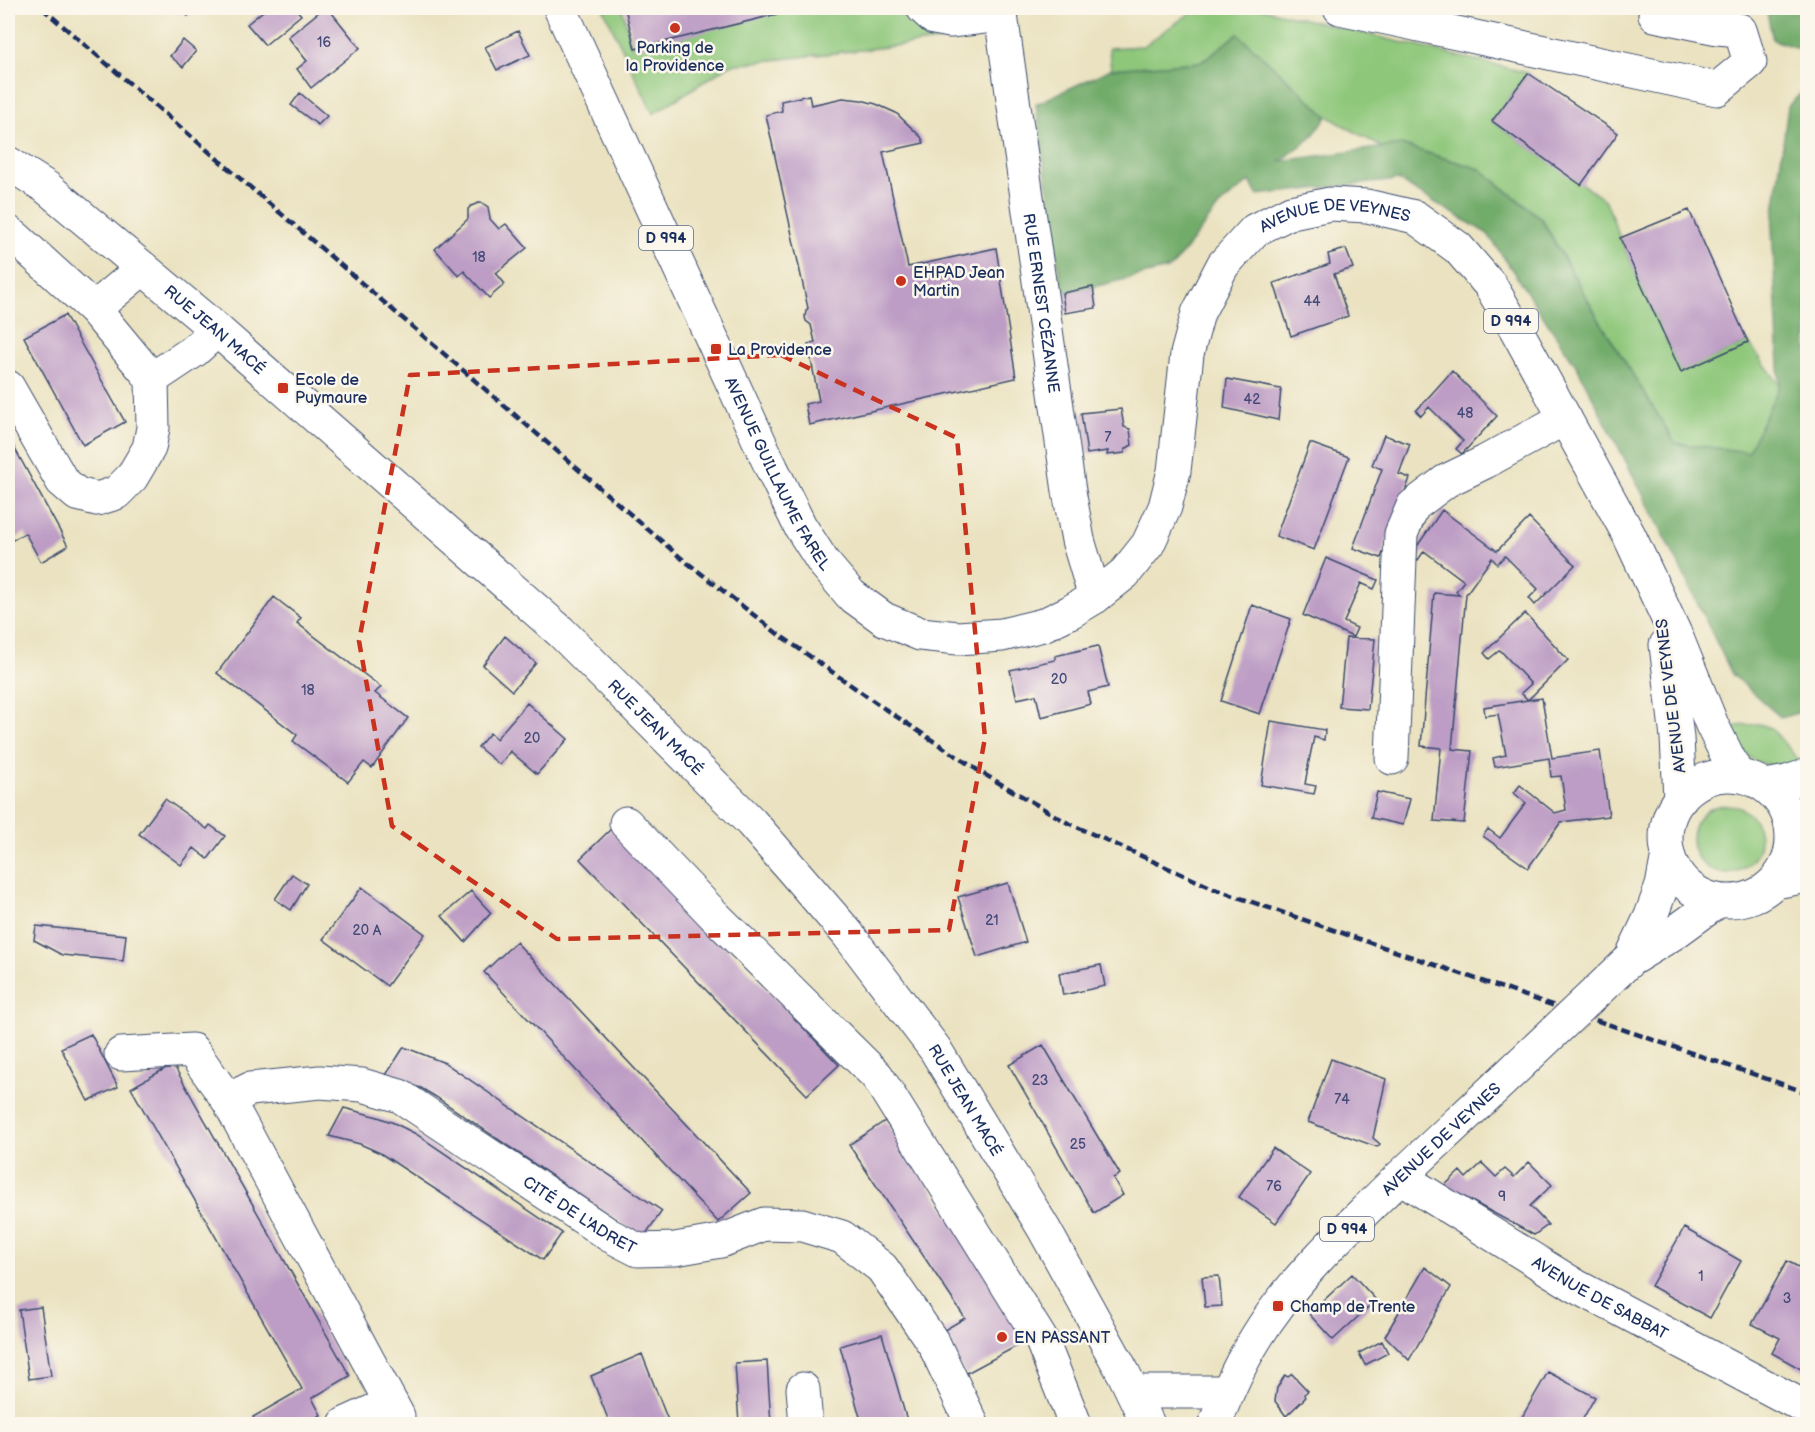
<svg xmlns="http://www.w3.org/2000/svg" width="1815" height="1432" font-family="'Balsamiq Sans',sans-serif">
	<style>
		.green { fill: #8ec77a; stroke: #547b6c; stroke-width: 1.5 }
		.forest { fill: #72ac6a; stroke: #466e64; stroke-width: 1.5 }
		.building { fill: #bd9dc5 }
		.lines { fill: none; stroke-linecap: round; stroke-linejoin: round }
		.minor-casing { stroke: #3a4a6d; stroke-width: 35 }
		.major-casing { stroke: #3a4a6d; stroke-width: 35 }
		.minor { stroke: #fff; stroke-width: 33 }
		.major { stroke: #fff; stroke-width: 33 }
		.rail { stroke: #1b2f5e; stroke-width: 4.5; stroke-dasharray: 9 4.5; stroke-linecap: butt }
		.major-bridge-casing { stroke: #3a4a6d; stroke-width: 35; stroke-linecap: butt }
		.major-bridge { stroke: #fff; stroke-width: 33 }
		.marked { fill: none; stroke: #c8321e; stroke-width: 4.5; stroke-dasharray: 12 8; stroke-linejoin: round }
		.poi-dot { fill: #c8321e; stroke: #fbf7ec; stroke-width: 2 }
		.labels { text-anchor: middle; stroke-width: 5; stroke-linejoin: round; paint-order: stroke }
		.number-label { font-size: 14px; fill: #444a78 }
		.shield { fill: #fbf7ec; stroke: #5e6b89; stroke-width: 1.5 }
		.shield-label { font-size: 15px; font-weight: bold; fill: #1b2f5e }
		.poi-label { font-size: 16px; fill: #1b2f5e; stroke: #fbf7ec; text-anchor: start }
		.street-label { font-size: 16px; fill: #1b2f5e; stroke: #fbf7ec }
	</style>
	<rect width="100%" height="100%" fill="#fbf7ec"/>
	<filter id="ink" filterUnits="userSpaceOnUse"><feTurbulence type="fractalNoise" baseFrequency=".0167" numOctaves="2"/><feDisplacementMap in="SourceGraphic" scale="12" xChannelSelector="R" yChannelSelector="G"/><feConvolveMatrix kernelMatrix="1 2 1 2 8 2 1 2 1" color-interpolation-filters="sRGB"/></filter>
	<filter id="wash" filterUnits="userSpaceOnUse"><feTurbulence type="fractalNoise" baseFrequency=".008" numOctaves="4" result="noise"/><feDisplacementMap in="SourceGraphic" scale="24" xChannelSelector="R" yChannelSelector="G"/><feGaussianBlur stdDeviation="1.35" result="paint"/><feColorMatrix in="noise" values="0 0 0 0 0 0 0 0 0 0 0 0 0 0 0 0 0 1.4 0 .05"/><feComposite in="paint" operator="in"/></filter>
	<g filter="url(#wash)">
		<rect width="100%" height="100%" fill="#eae2c0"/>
		<!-- green -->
		<path class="green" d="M603,8H622L632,46L648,42L640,8H908L962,29L964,38L730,65L653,114Z
			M1208,8H1259L1528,73L1492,121L1606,201L1620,238L1681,371L1748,342L1780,385L1748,452L1675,443L1601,323L1542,219L1480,169L1404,146L1383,148L1327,116L1238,34L1201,62L1111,69L1109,48L1143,46L1192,12Z
			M1759,724L1771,728L1802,764C1762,767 1752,767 1727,734L1736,726Z
			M1692 839a34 34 0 1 1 68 0a34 34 0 1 1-68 0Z"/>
		<!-- forest -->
		<path class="forest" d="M1766,8H1807V51L1773,40Z
			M1238,34L1327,116L1311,138L1281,161L1401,145L1480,169L1541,219L1601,323L1675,443L1748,452L1780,385L1772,228L1788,106L1807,87V710L1781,718L1732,674L1668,543L1577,367L1488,234L1398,180L1257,195L1250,181L1219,206L1171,268L1093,287L1062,293L1036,104L1111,69L1201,62Z"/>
		<g id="blocks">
			<!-- building -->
			<path class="building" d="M179,8H195L188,16Z
				M267,8H295L301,15L265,45L247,24Z
				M324,8H328L360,48L311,88L297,69L307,61L288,37Z
				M625,8H802L635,49Z
				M518,31L530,55L497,70L485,47Z
				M183,40L196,51L183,67L170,56Z
				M1528,73L1618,133L1581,185L1492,121Z
				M300,93L327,116L318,125L291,105Z
				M809,95L811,105L843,98L861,100L876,104L896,113L921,137L924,143L883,152L908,267L996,248L1016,378L809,425L805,404L819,401L808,344L815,342L811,325L806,321L805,317L806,311L808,308L766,115L782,111L781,101Z
				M481,202L488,207L490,219L499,229L506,224L527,248L496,273L505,284L489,298L464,271L459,276L435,249L468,219V209L471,206Z
				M1689,210L1748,342L1681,372L1620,238Z
				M1346,249L1353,268L1334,274L1348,316L1291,336L1274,283L1330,264L1328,254Z
				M1093,287L1096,308L1065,313L1062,293Z
				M65,315L125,422L83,445L24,337Z
				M1452,371L1497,416L1462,454L1456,449L1463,441L1429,407L1421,416L1416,411Z
				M1227,379L1281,389L1278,420L1224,408Z
				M1121,409L1124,427L1130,429L1132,445L1125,449V453L1107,455L1108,451L1087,454L1081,413Z
				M1384,435L1410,444L1399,474L1410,478L1381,558L1353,548L1382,469L1372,465Z
				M8,436L68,546L41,562L25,533L11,541L8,535Z
				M1310,443L1349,457L1314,550L1276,536Z
				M1442,510L1497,551L1529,518L1575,565L1535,605L1529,598L1538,589L1505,556L1497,564L1492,558L1466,594L1452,749L1472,751L1464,823L1434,821L1441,748L1421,746L1434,593L1460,595L1456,591L1464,581L1424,551L1418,560L1411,555Z
				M1326,558L1378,580L1374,589L1361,583L1344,622L1357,628L1353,637L1303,615Z
				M274,597L301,618L297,623L381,687L375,693L408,718L372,768L364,762L348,782L293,741L297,735L217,673Z
				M1252,605L1291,619L1260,714L1221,701Z
				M1525,613L1568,660L1528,700L1542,698L1552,758L1600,751L1609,816L1561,822L1528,868L1483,836L1488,829L1500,838L1526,803L1514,793L1520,785L1555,813L1566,810L1561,776L1551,777L1549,758L1495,767L1493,758L1506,755L1498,714L1485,716L1484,707L1528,700L1521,693L1531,684L1500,650L1489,659L1484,653Z
				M505,636L536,663L512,691L483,665Z
				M1346,638L1375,639L1368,709L1339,707Z
				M1098,646L1108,687L1088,692L1091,704L1041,717L1036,695L1017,699L1010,670L1055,660V656Z
				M527,703L568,739L537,774L510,751L500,765L478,747L490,733L496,739Z
				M1271,721L1325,730L1324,740L1314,737L1309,761L1305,784L1316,786L1314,794L1261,785Z
				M1377,792L1410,799L1403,825L1371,818Z
				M165,799L207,829L210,825L225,836L208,859L194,848L181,865L139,834Z
				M612,828L839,1065L807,1095L580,859Z
				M292,874L307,884L291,910L275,899Z
				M1008,883L1026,942L977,957L958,897Z
				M362,887L425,934L387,986L323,939Z
				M471,891L491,913L465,942L442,916Z
				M36,926L126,935L123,961L62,955L34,940Z
				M516,942L751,1193L718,1222L484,972Z
				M1101,965L1105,986L1063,995L1059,973Z
				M91,1034L118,1087L88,1101L61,1048Z
				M1043,1045L1120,1174L1113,1178L1123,1195L1094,1213L1009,1065Z
				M404,1047L445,1063L662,1211L643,1238L436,1097L421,1088L384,1078Z
				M1331,1059L1386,1079L1373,1138L1380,1144L1377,1147L1308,1122Z
				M173,1064L350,1376L312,1398L321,1415L305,1424H257L253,1417L302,1389L131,1088Z
				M344,1108L378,1117L394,1123L416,1134L562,1233L543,1260L380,1153L360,1144L329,1136Z
				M885,1121L1004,1296L1026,1341L965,1374L941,1332L965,1318L849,1145Z
				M1273,1148L1310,1174L1276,1223L1239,1197Z
				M1529,1162L1552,1185L1530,1206L1548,1225L1534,1235L1444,1186L1460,1171L1466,1178L1482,1163L1496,1177L1505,1169L1514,1177Z
				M1684,1228L1741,1261L1710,1318L1651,1286Z
				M1787,1261L1808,1272V1373L1772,1353L1780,1338L1752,1324Z
				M1425,1267L1451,1287L1409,1360L1385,1336Z
				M1352,1274L1376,1300L1333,1340L1309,1314Z
				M1219,1276L1222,1306L1205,1307L1202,1277Z
				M41,1307L51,1376L29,1379L19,1310Z
				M882,1334L908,1424H862L840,1346Z
				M1382,1341L1388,1353L1365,1365L1359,1353Z
				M642,1354L669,1423L610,1424L591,1376Z
				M767,1361L771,1424H739L735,1363Z
				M1548,1372L1595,1397L1580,1424H1518Z
				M1292,1374L1308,1391L1304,1394L1305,1398L1286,1416L1275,1401L1277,1388L1285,1375L1288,1377Z"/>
		</g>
	</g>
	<g filter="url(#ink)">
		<use href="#blocks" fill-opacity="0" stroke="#3a4a6d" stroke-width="1.5"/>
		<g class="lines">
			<defs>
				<g id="minor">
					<path d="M923,8L934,18L950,21L1001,15"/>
					<path id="s1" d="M1000,8L1069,491L1078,540L1095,597"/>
					<path d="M1340,8L1717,89L1750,62L1740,30L1718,28L1655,15"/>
					<path d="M8,232L16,238L94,309L152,379L194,351L217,330"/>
					<path d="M94,309L143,268"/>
					<path d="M8,387L62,481L77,494L97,499L116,493L132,477L149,448L153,428L152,379"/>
					<path d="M1392,758L1401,534L1413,506L1446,481L1485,462L1565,418"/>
					<path d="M626,823L714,915L877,1076L1042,1341L1075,1424"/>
					<path d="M1775,882L1808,876"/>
					<path d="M121,1054L192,1050L228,1100"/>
					<path id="s2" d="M1400,1177L1576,1286L1808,1409"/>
					<path d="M803,1389L806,1424"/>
					<path d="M345,1424L391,1403"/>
					<path id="s3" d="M397,1424L398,1416L228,1100L250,1089L320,1082L362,1085L400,1096L609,1235L638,1250L675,1249L721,1241L764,1224L802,1225L842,1237L882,1268L934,1344L972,1424"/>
				</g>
				<g id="major">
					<path id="s4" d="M560,8L772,469L800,526L823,562L851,595L884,619L920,634L958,638L1002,635L1043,625L1070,612L1095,597L1125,573L1148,544L1165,507L1174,471L1187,354L1198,313L1223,265L1255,230L1291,212L1330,204L1367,206L1415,217L1458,248L1490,285L1516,329L1629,535L1677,638L1712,725L1737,775"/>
					<path id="s5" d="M8,163L46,187L217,330L561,632L751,822L847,933L935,1049L1044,1229L1124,1374L1148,1424"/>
					<path d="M1666,645L1677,738L1680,799"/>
					<circle cx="1729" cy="838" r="63"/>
					<path d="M1766,786L1787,782L1808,775"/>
					<path d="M1630,960L1651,916L1662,886L1668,854"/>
					<path d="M1630,960L1674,933L1718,901"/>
					<path d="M1133,1392H1227"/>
					<path id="s6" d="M1215,1424C1226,1395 1239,1365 1256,1338C1287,1287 1331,1244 1373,1203C1421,1156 1471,1111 1519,1065"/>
				</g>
			</defs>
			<!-- minor casing -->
			<use href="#minor" class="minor-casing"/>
			<!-- major casing -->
			<use href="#major" class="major-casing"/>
			<!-- minor -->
			<use href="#minor" class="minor"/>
			<!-- major -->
			<use href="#major" class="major"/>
			<!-- rail -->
			<path class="rail" d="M42,8L680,557L778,634L885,709L982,773L1068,823L1217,890L1808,1093"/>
			<defs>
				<path id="major-bridge" d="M1519,1065L1630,960"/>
			</defs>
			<!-- major-bridge casing -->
			<use href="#major-bridge" class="major-bridge-casing"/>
			<!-- major-bridge -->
			<use href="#major-bridge" class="major-bridge"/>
		</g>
	</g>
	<!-- marked area -->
	<path class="marked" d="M781,355L957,438L985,738L949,930L557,939L392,826L359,641L410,375Z"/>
	<!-- markers -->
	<g class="poi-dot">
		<circle cx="675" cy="28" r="6"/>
		<circle cx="901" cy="281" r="6"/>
		<rect x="710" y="343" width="12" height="12" rx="3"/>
		<rect x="277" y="382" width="12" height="12" rx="3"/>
		<rect x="1272" y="1300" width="12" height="12" rx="3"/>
		<circle cx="1002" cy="1337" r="6"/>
	</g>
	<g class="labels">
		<!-- number labels -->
		<g class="number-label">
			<text x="324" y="47">16</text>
			<text x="479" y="262">18</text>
			<text x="1312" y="306">44</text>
			<text x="1252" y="404">42</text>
			<text x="1465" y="418">48</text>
			<text x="1108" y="442">7</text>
			<text x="1059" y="684">20</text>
			<text x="308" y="695">18</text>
			<text x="532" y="743">20</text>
			<text x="992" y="925">21</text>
			<text x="367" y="935">20 A</text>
			<text x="1040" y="1085">23</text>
			<text x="1342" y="1104">74</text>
			<text x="1078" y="1149">25</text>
			<text x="1274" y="1191">76</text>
			<text x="1502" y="1201">9</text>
			<text x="1701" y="1281">1</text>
			<text x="1787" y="1303">3</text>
		</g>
		<!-- shield labels -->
		<g class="shield">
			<rect x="639" y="226" width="54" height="24" rx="4.5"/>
			<rect x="1484" y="309" width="54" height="24" rx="4.5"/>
			<rect x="1320" y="1217" width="54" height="24" rx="4.5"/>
		</g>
		<g class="shield-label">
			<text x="666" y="243">D 994</text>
			<text x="1511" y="326">D 994</text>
			<text x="1347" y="1234">D 994</text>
		</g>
		<!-- poi labels -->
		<g class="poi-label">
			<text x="675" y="53" text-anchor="middle">Parking de<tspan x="675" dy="18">la Providence</tspan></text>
			<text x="913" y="278">EHPAD Jean<tspan x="913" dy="18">Martin</tspan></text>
			<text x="728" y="355">La Providence</text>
			<text x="295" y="385">Ecole de<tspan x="295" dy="18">Puymaure</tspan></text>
			<text x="1290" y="1312">Champ de Trente</text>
			<text x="1014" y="1343">EN PASSANT</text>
		</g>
		<!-- street labels -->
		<g class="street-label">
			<text dy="6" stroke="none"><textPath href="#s4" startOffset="1419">AVENUE DE VEYNES</textPath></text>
			<text dy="6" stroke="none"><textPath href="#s1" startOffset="298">RUE ERNEST CÉZANNE</textPath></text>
			<text dy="6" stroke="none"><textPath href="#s5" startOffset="266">RUE JEAN MACÉ</textPath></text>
			<text dy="6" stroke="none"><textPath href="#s4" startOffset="514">AVENUE GUILLAUME FAREL</textPath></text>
			<text transform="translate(1670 696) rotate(-97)" y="6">AVENUE DE VEYNES</text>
			<text dy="6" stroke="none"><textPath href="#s5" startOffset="860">RUE JEAN MACÉ</textPath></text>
			<text dy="6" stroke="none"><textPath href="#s5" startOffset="1346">RUE JEAN MACÉ</textPath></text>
			<text dy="6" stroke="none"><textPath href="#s6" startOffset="368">AVENUE DE VEYNES</textPath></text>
			<text dy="6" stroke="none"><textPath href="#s3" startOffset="759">CITÉ DE L'ADRET</textPath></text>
			<text dy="6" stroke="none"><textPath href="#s2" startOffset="234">AVENUE DE SABBAT</textPath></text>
		</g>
	</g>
	<!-- margin -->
	<rect width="1815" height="1432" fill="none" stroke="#fbf7ec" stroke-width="30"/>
</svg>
